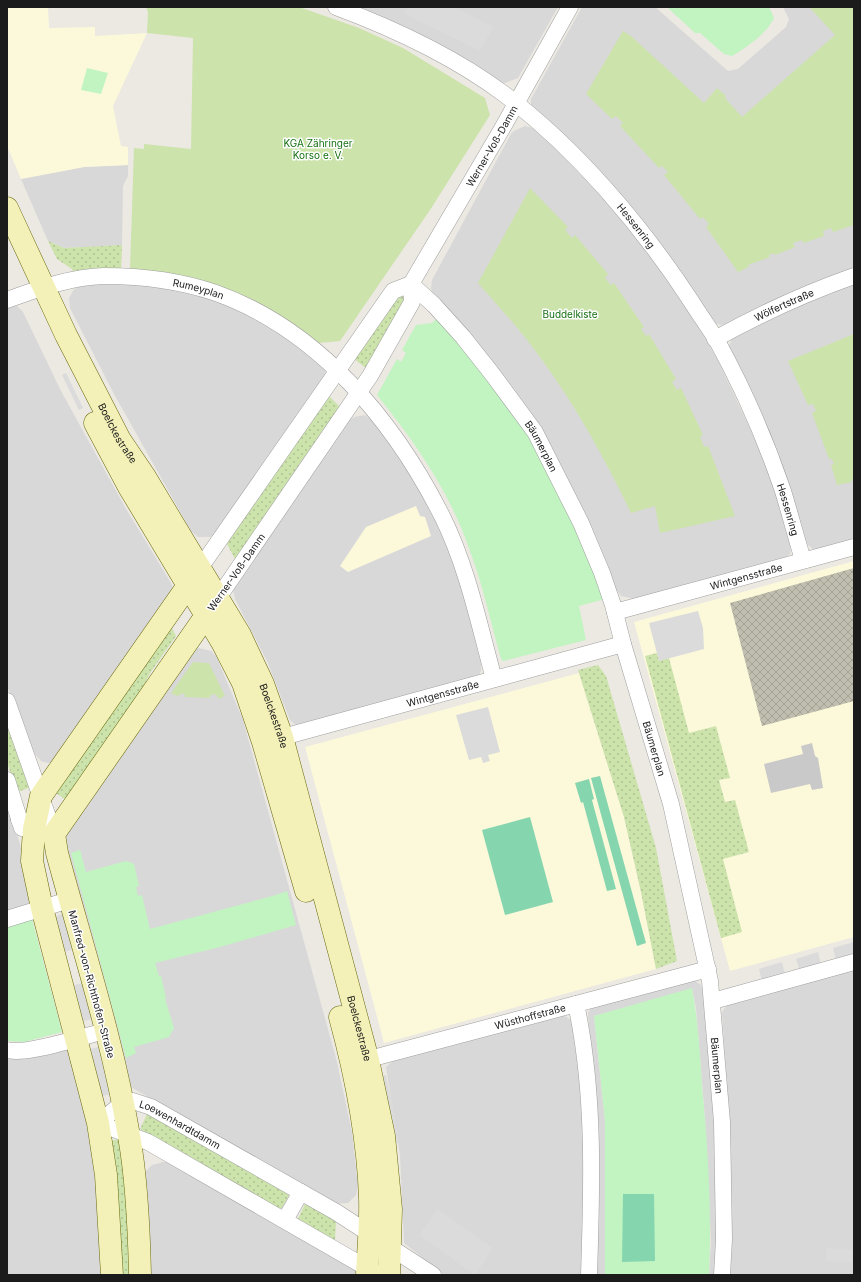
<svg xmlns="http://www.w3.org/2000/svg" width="861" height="1282" font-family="Inter,sans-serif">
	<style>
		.residential { fill: #d9d8d8 }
		.education { fill: #fcf9db }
		.religious { fill: #c9c9c9 }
		.construction { fill: url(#construction-cross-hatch) }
		.grass { fill: url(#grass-dots) }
		.park { fill: #c1f4c1 }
		.garden { fill: #cce3ab }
		.pitch { fill: #85d6af }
		.parking { fill: #dbdbdb }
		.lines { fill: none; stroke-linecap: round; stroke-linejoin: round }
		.street-casing { stroke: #9f9f9f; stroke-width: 17 }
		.secondary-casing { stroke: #67680d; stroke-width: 23 }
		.street { stroke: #fff; stroke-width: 16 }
		.secondary { stroke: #f4f1b8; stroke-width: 22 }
		.labels { text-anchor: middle; stroke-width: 3; stroke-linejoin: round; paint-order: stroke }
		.park-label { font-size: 10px; fill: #156f13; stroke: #fff }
		.street-label { font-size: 10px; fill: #1b1b1b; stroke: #fff }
	</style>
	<defs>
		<pattern id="construction-cross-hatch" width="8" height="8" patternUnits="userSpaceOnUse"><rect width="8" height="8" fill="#c0beae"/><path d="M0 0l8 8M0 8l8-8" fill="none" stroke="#a4a395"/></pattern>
		<pattern id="grass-dots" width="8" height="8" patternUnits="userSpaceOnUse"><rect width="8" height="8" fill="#cce3ab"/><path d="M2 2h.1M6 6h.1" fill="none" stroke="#afc293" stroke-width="1.8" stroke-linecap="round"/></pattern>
	</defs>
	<rect width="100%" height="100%" fill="#ece8e2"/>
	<!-- residential -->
	<path class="residential" d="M359,7H558L518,78L505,83H502L408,28Z
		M582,7H655L728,71L738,69L786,27L789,19L783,7H854V270L726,324L721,325L712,322L531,105V99Z
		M525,126L533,128L557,150L631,228L689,309L719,363L762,454L777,495L791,546L790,554L784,559L635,599L621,596L616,589L608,565L592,527L564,472L433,295L431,288L432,280L511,134L514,131Z
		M128,165V176L123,186L122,245L64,248L48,241L21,179L84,167Z
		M113,283L160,286L201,295L241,310L286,337L325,369V376L215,534L210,537H198L191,531L114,394L70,308L69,298L74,289L80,286Z
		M854,284V541L825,549H813L808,545L803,537L729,346L733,336L806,303Z
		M7,305L17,306L23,312L61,391L126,509L171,583L173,590L54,762L48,763L41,761L35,754L7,686Z
		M365,415L378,425L415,482L450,550L462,588L481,660V671L478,677L296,725L290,720L267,661L235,599L233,589L349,421L354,417Z
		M199,648L211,651L216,656L243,720L337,1062L352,1133L358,1186L356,1195L348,1203L334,1204L129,1086L61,842L195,649Z
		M7,798L32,888L31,901L27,905L7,912Z
		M854,969V1275H730L732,1238L730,1137L722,1012L727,1005Z
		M694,980L701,985L704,997L716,1110L717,1275H709L711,1243L705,1119L696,1008L692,989L594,1016L605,1121V1275H597L599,1196L588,1013L591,1008Z
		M558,1016H565L572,1021L580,1079L584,1132L583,1275H444L404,1243L400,1155L386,1067L393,1061Z
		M69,1048L91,1116L106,1275H7V1054Z
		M163,1162H170L356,1270V1275H146L145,1172L152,1165Z"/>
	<!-- education -->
	<path class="education" d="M7,7H48L49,28L95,27V36L147,33L113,106L121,146L128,147V165L84,167L21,179L7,146Z
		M416,506L420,516L425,517L431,536L348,572L340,566L366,527Z
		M854,561V937L730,971L634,622Z
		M579,673L624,817L641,892L656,969L384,1043L305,747Z"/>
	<!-- religious -->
	<path class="religious" d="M812,743L815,756L818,758L823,788L812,790L810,784L771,793L764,764L803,754L801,746Z"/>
	<!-- construction -->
	<path class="construction" d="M854,568V701L762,726L730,603Z"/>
	<!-- grass -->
	<path class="grass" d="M48,241L64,248L122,245L121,271L74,274L72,269L57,259Z
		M400,293L406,296L367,369L353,358Z
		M328,395L342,409L236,561L226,542Z
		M172,628L176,636L150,673L134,706L69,802L53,791Z
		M657,653L659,661L669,658L689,733L716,726L730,778L719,780L725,802L735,800L749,852L723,859L742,932L721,938L645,656Z
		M598,665L606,676L656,848L677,961L656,969L641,892L624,817L578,670Z
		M7,716L32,787L17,792L7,762Z
		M148,1112L289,1195L282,1208L279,1209L140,1129Z
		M121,1139L133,1275H118L109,1141Z
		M305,1204L336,1221L335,1240L298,1219Z"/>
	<!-- park -->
	<path class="park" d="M667,7H769L774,18C767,33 746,48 732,56L724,54L700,33H695Z
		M87,68L108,73L101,94L81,90Z
		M438,317L487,374L547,465L605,599L579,606L586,640L503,661L501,659C491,623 483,586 470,551C450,492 415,442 377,395L397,359L401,362L406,353L402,350L416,325L432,323Z
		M80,850L86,872L126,861L134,864L139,886L136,887L138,896L142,895L150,929L276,895L287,891L296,925L220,947L155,963L159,976H161L166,998L165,999L174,1028L169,1037L134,1047L136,1053L126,1058L71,853Z
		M32,919L62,1032L24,1042L8,1041L7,926Z
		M692,988C698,1021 700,1053 702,1086C708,1148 712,1212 709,1275H605V1121L594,1016Z"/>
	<!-- garden -->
	<path class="garden" d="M146,7H299L359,28L403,48L485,98L490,115L430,210L340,341L318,343L288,321L266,308L130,270L134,148L144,149V144L191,149L193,38L147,33L148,12Z
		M809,7H854V225L833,232L831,228L823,231L824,236L804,243L802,240L793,243L795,247L775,255L774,253L769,255L770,257L748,265L749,267L738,272L706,227L709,224L703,217L700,219L664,175L668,172L662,166L659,168L620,126L623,123L616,116L612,119L586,94L623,31L631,36L704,103L717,88L726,96L725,98L742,117L835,35Z
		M530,188L568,227L565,230L572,238L575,235L608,274L605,278L611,285L614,283L644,327L641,329L646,336L649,334L676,379L672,382L677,390L681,388L703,435L700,437L704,447L708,446L735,516L660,533L655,506L631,513C605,459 577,408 542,360C523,333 500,308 478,283Z
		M854,334V479L851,480L852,482L837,485L831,465L834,464L832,459H829L812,413L816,411L813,404L808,405L788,361Z
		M193,662L209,663L225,696L219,699L215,694L211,695L209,698L185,697L184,693L177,696L171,693Z"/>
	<!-- pitch -->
	<path class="pitch" d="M600,776L646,943L637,946L591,778Z
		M589,779L594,799L592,800L616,889L607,891L583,802L581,803L575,783Z
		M530,817L553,902L505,915L482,830Z
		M623,1194H654L655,1261L622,1262Z"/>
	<!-- parking -->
	<path class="parking" d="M408,7H454L493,27L480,51L405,14Z
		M66,373L83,408L79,410L62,375Z
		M698,611L703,628L704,649L659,661L649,623Z
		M488,707L500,752L488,755L490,761L483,763L481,757L469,760L456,715Z
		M66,913L76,949L63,952L53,917Z
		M854,942V956L836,960L833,948Z
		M818,952L821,965L800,971L796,959Z
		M782,962L785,975L762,981L759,969Z
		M83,983L92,1019L80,1022L70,986Z
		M102,1046L114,1093L99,1097L87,1050Z
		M386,1075L394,1113L399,1143H394L382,1076Z
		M437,1209L493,1248L475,1275L419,1235Z
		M827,1248L853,1250L852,1262L826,1261Z"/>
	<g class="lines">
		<defs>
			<g id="street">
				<path id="s1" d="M336,7C395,29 453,56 504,94C576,148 642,226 691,301C699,314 708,326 716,339C742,386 766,441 783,491C790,514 796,537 803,560"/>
				<path id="s2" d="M411,284L434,305L463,337L493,375L535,432L581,523L602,573L613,605L623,644L671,804L710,981L722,1122L724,1239L722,1275"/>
				<path id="s3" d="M7,300C38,289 70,277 104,276C141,276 181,281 216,293C319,330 394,421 442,516C467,566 479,624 494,679"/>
				<path id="s4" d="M715,339C760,314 806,293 854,276"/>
				<path d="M200,568L393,291L411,284"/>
				<path id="s5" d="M218,598L370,376L412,302L411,284L503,127L570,7"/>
				<path id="s6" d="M615,612L854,547"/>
				<path d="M7,701L54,834L34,829L19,820"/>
				<path id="s7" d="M272,740L623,644"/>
				<path d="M7,780L22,828"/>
				<path d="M7,919L69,900"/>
				<path d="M713,1001L854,962"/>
				<path d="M576,1004C595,1092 592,1186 589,1275"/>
				<path d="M7,1050C25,1056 84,1036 105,1031"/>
				<path id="s8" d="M358,1062L708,969"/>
				<path d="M285,1220L301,1192"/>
				<path id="s9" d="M374,1272L148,1142L98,1123L123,1103L133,1101L151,1107L336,1212L433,1275"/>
			</g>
			<g id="secondary">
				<path id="s10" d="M7,208L66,335L120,440L145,477L240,635L263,684L282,737L368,1060L384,1136L391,1209L389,1275"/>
				<path d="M95,423L129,487L222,642L243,683L263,742L306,891"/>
				<path d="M340,1017C356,1076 368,1137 370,1198C371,1224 368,1249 367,1275"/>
				<path d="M112,1275L106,1175L98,1123L42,908L32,861L34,829L41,796L196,574"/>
				<path d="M140,1275C139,1229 137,1181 129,1136C113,1041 82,946 57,853L54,834L214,604"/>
			</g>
		</defs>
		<!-- street casing -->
		<use href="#street" class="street-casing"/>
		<!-- secondary casing -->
		<use href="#secondary" class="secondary-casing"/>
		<!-- street -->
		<use href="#street" class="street"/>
		<!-- secondary -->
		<use href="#secondary" class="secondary"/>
	</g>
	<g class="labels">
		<!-- park labels -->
		<g class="park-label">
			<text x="318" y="147">KGA Zähringer<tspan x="318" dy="12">Korso e. V.</tspan></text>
			<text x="570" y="318">Buddelkiste</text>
		</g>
		<!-- street labels -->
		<g class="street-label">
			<text dy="4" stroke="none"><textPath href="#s5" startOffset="532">Werner-Voß-Damm</textPath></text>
			<text dy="4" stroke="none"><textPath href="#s1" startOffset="377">Hessenring</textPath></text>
			<text dy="4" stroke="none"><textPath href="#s3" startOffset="196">Rumeyplan</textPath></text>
			<text dy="4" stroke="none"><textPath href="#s4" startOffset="77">Wölfertstraße</textPath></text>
			<text dy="4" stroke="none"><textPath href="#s10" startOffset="251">Boelckestraße</textPath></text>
			<text dy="4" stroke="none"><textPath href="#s2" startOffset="209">Bäumerplan</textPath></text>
			<text dy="4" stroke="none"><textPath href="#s1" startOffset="701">Hessenring</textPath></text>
			<text transform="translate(236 572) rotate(-55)" y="4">Werner-Voß-Damm</text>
			<text dy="4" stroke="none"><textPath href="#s6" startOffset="136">Wintgensstraße</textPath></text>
			<text dy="4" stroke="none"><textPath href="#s7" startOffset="177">Wintgensstraße</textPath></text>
			<text dy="4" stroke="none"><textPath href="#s10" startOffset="575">Boelckestraße</textPath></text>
			<text dy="4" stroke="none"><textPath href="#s2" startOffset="533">Bäumerplan</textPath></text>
			<text transform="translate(92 984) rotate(75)" y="4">Manfred-von-Richthofen-Straße</text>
			<text dy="4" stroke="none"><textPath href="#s8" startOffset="178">Wüsthoffstraße</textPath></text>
			<text dy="4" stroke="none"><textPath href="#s10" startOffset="899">Boelckestraße</textPath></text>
			<text dy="4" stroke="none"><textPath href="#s2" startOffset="857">Bäumerplan</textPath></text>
			<text dy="4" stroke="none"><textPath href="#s9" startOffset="409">Loewenhardtdamm</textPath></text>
		</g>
	</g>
	<!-- border -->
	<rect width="861" height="1282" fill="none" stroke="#1b1b1b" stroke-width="16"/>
</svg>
